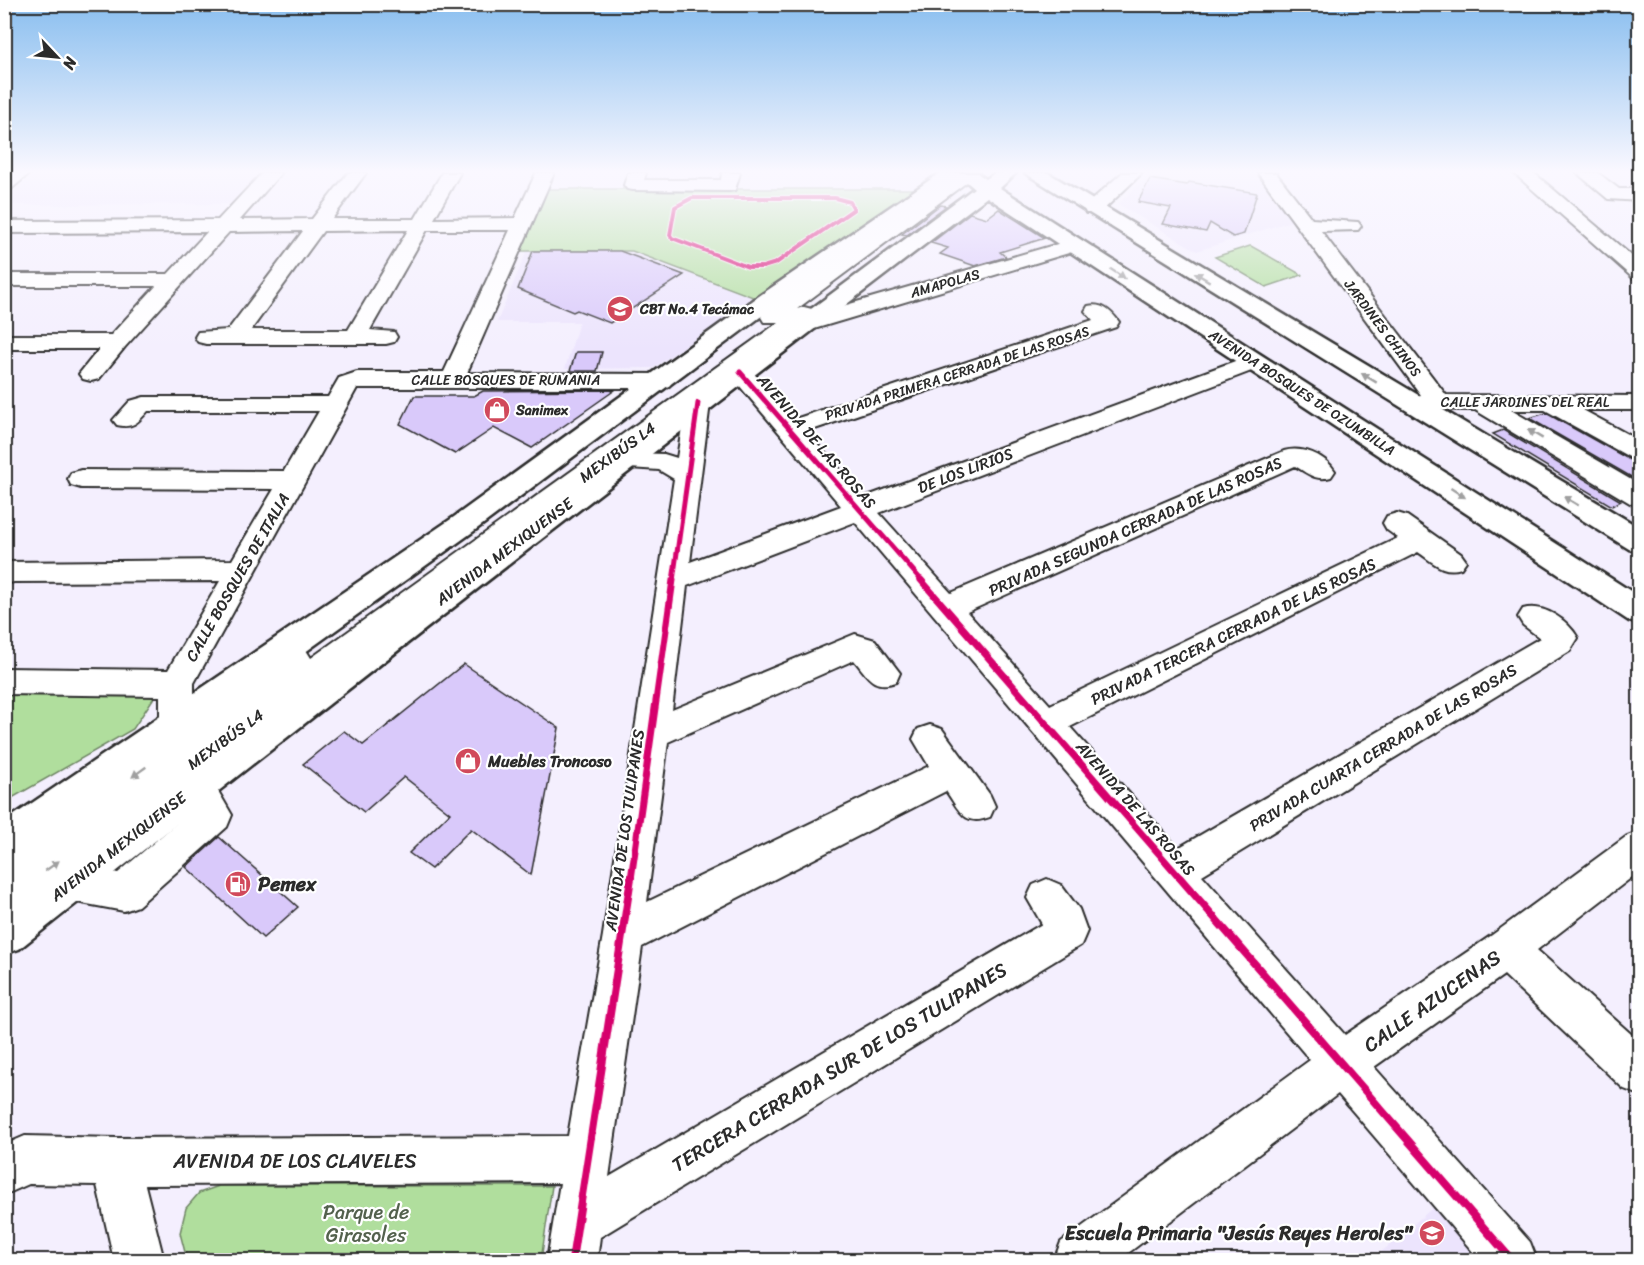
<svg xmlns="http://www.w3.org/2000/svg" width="1644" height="1265" font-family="Sriracha,sans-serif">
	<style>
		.built { fill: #ece4fd }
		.green { fill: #b0de9d; stroke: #6e8464; stroke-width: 1.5 }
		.building { fill: #d9c9fa; stroke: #2b2b2b; stroke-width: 1.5 }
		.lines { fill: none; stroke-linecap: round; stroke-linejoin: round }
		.minor-casing { stroke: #2b2b2b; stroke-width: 4 }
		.major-casing { stroke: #2b2b2b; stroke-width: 5 }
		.minor { fill: #fff; fill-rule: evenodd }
		.major { fill: #fff; fill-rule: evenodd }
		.cycleway-far3-casing { stroke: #fff; stroke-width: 6 }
		.cycleway-far2-casing { stroke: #fff; stroke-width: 8 }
		.cycleway-far1-casing { stroke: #fff; stroke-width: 10 }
		.cycleway-casing { stroke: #fff; stroke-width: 12 }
		.cycleway-far3 { stroke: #d6006c; stroke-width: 4 }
		.cycleway-far2 { stroke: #d6006c; stroke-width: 5 }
		.cycleway-far1 { stroke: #d6006c; stroke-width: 7 }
		.cycleway { stroke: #d6006c; stroke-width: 8 }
		.oneway { fill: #a0a0a0 }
		.labels { text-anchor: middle; stroke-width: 4.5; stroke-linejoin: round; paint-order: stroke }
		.far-street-label { font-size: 14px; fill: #2b2b2b; stroke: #fff }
		.far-poi-label { font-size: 14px; font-weight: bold; fill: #2b2b2b; stroke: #fff; text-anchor: start }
		.street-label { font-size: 16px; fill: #2b2b2b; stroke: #fff }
		.poi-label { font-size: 16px; font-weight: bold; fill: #2b2b2b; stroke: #fff; text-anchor: start }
		.near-poi-label { font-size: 20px; font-weight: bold; fill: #2b2b2b; stroke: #fff; text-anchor: start }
		.near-street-label { font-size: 20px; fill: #2b2b2b; stroke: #fff }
		.near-park-label { font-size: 20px; fill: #53614d; stroke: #fff }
	</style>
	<rect width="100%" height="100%" fill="#f4effe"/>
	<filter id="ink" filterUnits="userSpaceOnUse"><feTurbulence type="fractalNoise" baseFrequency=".0167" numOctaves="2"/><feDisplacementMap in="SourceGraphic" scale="12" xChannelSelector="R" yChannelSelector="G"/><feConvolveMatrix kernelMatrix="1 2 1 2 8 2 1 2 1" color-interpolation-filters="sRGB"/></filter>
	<g filter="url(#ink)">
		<!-- built -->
		<path class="built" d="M37,173H264L235,204L5,205V198Z
			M1151,173H1259L1295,220L1197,251L1118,204Z
			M527,251H632L756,297L653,368L565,369L579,322H497Z
			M1436,1205L1483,1260H1372Z"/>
		<!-- green -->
		<path class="green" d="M548,189H919L758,299L632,251H521Z
			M1250,246H1251L1302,275L1266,287L1215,257Z
			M5,693H157L133,729L5,802Z
			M219,1186H552L541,1260H187L180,1233L186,1208L199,1193Z"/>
		<!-- building -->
		<path class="building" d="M1150,179L1187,185L1189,182L1257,193L1244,234L1233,237L1210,223L1206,232L1163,224L1171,208L1138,202Z
			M940,205L946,206L907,235L902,234Z
			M999,209L1045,238L1000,252L1006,257L975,266L940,254L948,248L931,243L970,213L987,218Z
			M533,251H620L684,275L610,323L577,310L573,312L518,289Z
			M576,352H602L597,371H570Z
			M615,390L532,448L494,428L455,454L400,424L414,396H474L483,391Z
			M1546,413L1630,460L1640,462V482L1529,418Z
			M1503,430L1621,501L1612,506L1493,434Z
			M464,664L559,728L531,875L471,829L431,869L409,853L450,813L404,777L364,812L303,764L344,731L363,745Z
			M219,837L298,907L263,938L186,867Z"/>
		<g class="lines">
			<defs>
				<path id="minor" d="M9,173H30L10,190L4,191V177Z
					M262,173H281L240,220L312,219L348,173H366L332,219H415L442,173H460L434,219L515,218L536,173H554L467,373L661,374L669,376L673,381L669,386L661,388H357L194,683V714L284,650L295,647L306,650L311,658L779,322H764L761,317L764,312L958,173H979L797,309L804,307L812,309L815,314L1068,241H1082L1085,245L1082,249L814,329L806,331L798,329L748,367L795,419L1093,320L1085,311L1088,306C1102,303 1111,311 1119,322L1116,327L806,432L865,497L1246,357L1254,355L1262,357L1266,362L1262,367L879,513L951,593L1284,451C1302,446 1325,455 1335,471L1331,477C1316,481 1308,474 1295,466L967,612L1050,705L1398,538L1387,530L1383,523L1387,516L1397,513L1407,516L1461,554L1466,561L1461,568C1443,574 1433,562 1418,552L1070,727L1178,848L1540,638L1523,625L1518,617L1523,609C1543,603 1568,620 1578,638L1570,651L1202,875L1345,1035L1492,935L1627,836L1640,831V871L1537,950L1640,1042V1095L1624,1089L1504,975L1374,1067L1530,1242L1537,1260H1480L1338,1094L1119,1260H1054L1061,1242L1310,1060L855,522L687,586L672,710L855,634L875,640L900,673L896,682C872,690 868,676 854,660L668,742L647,902L929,766L913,739L918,729L930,725L942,729L990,795L995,806L990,817C964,827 960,811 946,791L642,947L609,1177L1042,924L1027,898L1033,885L1047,879L1061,885L1079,909L1087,931L1081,945L600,1237L597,1260H547L560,1183L145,1185L164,1260H114L97,1185L29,1184L4,1195V1145L25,1136L116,1138L568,1136L603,935L674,479L659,470L614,467L207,772L232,815L227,827L138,906L124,911L71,901L57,896L54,888L18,914L4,920V847L160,738V696L4,694V668L168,670L220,581L14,582L4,584V562L232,560L274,489L81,488L71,485L68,479L71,473L81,470L284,471L319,411H148C138,422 133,429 117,425L113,420L130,401L144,397H328L339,378L357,372H444L510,230H427L370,330L394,332L397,337L394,342L386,344H206L198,342L195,337L198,332L228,330L303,231L229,232L125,347L99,379L91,381L83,379L79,374L99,349H4V335H111L156,286H4V274H168L207,232L4,233V221L218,220ZM408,230L348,330H251L323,231ZM733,378L841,506L690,562L710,403L706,398ZM684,415L677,458L664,454L633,453ZM180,793L191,811L118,873L81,867Z
					M628,173H646L644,180H721L722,173H740L735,190L729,191L633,190L627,189L624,185Z
					M1122,173H1142L1100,213H1086L1084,209L1086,205Z
					M1258,173H1276L1312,219L1358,222L1361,226L1358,230L1321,231L1446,395L1640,396V410H1583L1640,441V460L1631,458L1545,410H1511L1640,485V506L1630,503L1475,410L1420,409L1411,407L1408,402L1411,397L1421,395Z
					M1514,173H1534L1640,263V280L1633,278Z
					M1577,173H1598L1619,189H1640V201L1608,199Z"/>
				<path id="major" d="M940,173H962L775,306L474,531L18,858L4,863V822L454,517L759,296Z
					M963,173H977L986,179L995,173H1016L1000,188L1640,597V625L1629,621L987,197C662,445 339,694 19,949L4,954V908L974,188L961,177Z
					M1025,173H1048L1640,528V552L1629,549Z"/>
			</defs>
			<!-- minor casing -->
			<use href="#minor" class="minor-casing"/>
			<!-- major casing -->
			<use href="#major" class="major-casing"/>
			<!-- minor -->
			<use href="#minor" class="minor"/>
			<!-- major -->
			<use href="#major" class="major"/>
			<defs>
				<path id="cycleway-far3" d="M692,198H835L850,202L854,209L776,263L763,267H748L672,238L670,235L675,207Z"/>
				<path id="cycleway-far2" d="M740,372L922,581
					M673,581L698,403"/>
				<path id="cycleway-far1" d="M921,580L1181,879
					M631,879L673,580"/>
				<path id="cycleway" d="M1180,878L1512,1260
					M572,1260L631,878"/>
			</defs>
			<!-- cycleway-far3 casing -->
			<use href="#cycleway-far3" class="cycleway-far3-casing"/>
			<!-- cycleway-far2 casing -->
			<use href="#cycleway-far2" class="cycleway-far2-casing"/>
			<!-- cycleway-far1 casing -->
			<use href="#cycleway-far1" class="cycleway-far1-casing"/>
			<!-- cycleway casing -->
			<use href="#cycleway" class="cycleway-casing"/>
			<!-- cycleway-far3 -->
			<use href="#cycleway-far3" class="cycleway-far3"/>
			<!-- cycleway-far2 -->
			<use href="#cycleway-far2" class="cycleway-far2"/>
			<!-- cycleway-far1 -->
			<use href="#cycleway-far1" class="cycleway-far1"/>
			<!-- cycleway -->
			<use href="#cycleway" class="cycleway"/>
		</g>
		<!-- one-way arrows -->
		<defs><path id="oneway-solid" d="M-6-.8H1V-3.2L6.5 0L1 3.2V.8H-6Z" transform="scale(1.5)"/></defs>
		<g class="oneway">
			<use href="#oneway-solid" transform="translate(1118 274) rotate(33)"/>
			<use href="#oneway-solid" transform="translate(1202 277) rotate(-149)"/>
			<use href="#oneway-solid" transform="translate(1369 378) rotate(-149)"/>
			<use href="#oneway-solid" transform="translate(1535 434) rotate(-149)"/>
			<use href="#oneway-solid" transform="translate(1458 493) rotate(33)"/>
			<use href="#oneway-solid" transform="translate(1571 501) rotate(-149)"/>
			<use href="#oneway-solid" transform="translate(139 772) rotate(144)"/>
			<use href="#oneway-solid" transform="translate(52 866) rotate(-36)"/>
		</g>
	</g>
	<!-- sky -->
	<linearGradient id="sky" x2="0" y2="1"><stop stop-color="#89beef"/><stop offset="0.49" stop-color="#faf8ff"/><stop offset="1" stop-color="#faf8ff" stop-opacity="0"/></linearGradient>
	<rect width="1644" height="350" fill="url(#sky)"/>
	<!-- icons -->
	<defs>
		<symbol id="school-disc" viewBox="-11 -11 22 22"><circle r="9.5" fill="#d1495b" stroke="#fff"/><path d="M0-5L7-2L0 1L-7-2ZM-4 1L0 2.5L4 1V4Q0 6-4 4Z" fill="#fff"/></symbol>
		<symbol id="shop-disc" viewBox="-11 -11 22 22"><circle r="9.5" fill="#d1495b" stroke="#fff"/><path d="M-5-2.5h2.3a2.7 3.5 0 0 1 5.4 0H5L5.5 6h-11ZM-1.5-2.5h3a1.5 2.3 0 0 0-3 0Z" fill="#fff"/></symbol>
		<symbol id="fuel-disc" viewBox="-11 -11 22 22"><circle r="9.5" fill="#d1495b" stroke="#fff"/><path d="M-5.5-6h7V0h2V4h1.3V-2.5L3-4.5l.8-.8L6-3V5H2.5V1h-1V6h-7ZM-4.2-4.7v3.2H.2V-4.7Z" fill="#fff"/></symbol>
	</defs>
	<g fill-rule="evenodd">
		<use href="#school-disc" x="605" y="294" width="30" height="30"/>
		<use href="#shop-disc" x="482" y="395" width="30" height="30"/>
		<use href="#shop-disc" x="453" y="746" width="30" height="30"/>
		<use href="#fuel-disc" x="223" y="869" width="30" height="30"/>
		<use href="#school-disc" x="1417" y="1218" width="30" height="30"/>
	</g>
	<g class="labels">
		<!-- far-street labels -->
		<g class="far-street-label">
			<text transform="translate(945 283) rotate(-16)" y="5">AMAPOLAS</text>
			<text transform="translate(1383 328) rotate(53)" y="5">JARDINES CHINOS</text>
			<text transform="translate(957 373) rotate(-18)" y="5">PRIVADA PRIMERA CERRADA DE LAS ROSAS</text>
			<text x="506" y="385">CALLE BOSQUES DE RUMANIA</text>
			<text transform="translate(1302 392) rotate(33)" y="5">AVENIDA BOSQUES DE OZUMBILLA</text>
			<text x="1525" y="407">CALLE JARDINES DEL REAL</text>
		</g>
		<!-- far-poi labels -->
		<g class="far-poi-label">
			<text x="640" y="314">CBT No.4 Tecámac</text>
			<text x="516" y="415">Sanimex</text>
		</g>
		<!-- street labels -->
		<g class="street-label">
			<text transform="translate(817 441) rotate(49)" y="6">AVENIDA DE LAS ROSAS</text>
			<text transform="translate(617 452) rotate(-36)" y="6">MEXIBÚS L4</text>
			<text transform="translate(965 470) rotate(-21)" y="6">DE LOS LIRIOS</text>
			<text transform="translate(1135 526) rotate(-24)" y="6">PRIVADA SEGUNDA CERRADA DE LAS ROSAS</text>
			<text transform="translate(504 551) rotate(-37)" y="6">AVENIDA MEXIQUENSE</text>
			<text transform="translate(237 577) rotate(-60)" y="6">CALLE BOSQUES DE ITALIA</text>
			<text transform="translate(1233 631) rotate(-26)" y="6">PRIVADA TERCERA CERRADA DE LAS ROSAS</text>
			<text transform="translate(225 739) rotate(-36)" y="6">MEXIBÚS L4</text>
			<text transform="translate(1383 747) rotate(-31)" y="6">PRIVADA CUARTA CERRADA DE LAS ROSAS</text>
			<text transform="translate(1136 808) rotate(49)" y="6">AVENIDA DE LAS ROSAS</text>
			<text transform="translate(624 830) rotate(-82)" y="6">AVENIDA DE LOS TULIPANES</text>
			<text transform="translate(118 846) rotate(-38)" y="6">AVENIDA MEXIQUENSE</text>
		</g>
		<!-- poi labels -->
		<g class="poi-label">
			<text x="488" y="767">Muebles Troncoso</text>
		</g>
		<!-- near-poi labels -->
		<g class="near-poi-label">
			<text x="258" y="891">Pemex</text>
			<text x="1412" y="1240" text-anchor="end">Escuela Primaria "Jesús Reyes Heroles"</text>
		</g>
		<!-- near-street labels -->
		<g class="near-street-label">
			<text transform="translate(1432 1001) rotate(-35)" y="7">CALLE AZUCENAS</text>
			<text transform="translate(839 1067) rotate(-31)" y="7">TERCERA CERRADA SUR DE LOS TULIPANES</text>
			<text x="295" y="1168">AVENIDA DE LOS CLAVELES</text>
		</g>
		<!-- near-park labels -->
		<g class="near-park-label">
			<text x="366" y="1219">Parque de<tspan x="366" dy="23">Girasoles</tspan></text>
		</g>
	</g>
	<!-- margin -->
	<rect width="1644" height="1265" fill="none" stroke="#fff" stroke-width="24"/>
	<rect x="12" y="12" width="1620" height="1241" fill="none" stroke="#2b2b2b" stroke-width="2" filter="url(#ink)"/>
	<!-- north arrow -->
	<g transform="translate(57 57) rotate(116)" stroke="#ffffff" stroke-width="4.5" paint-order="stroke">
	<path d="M0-4.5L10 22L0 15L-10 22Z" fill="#2b2b2b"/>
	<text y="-9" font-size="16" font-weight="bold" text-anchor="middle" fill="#2b2b2b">N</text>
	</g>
</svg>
